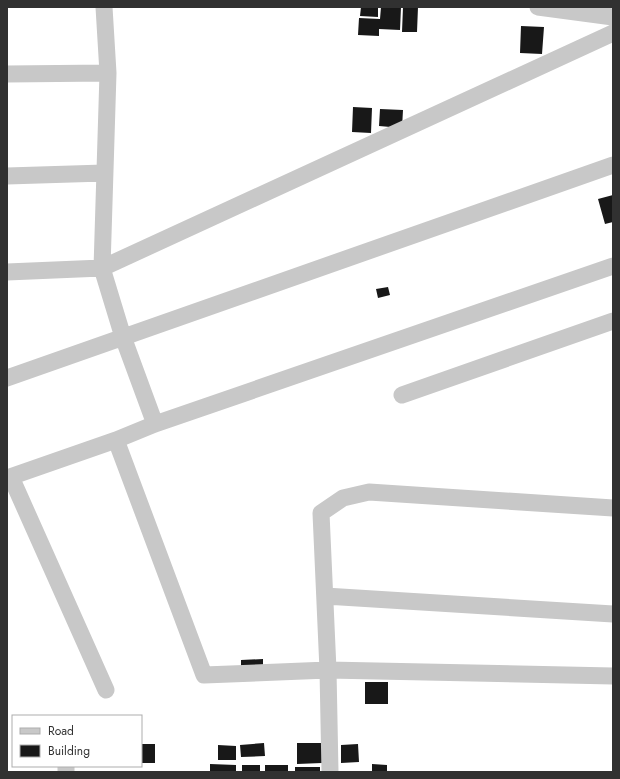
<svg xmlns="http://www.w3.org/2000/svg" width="620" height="779" font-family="Jost,sans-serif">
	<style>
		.building { fill: #181818 }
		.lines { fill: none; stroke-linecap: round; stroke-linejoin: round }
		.street { stroke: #c8c8c8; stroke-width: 17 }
	</style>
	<rect width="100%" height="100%" fill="#fff"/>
	<!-- building -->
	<path class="building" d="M361,7H378V17L360,16Z
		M381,7H401L400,30L379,29V36L358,35L359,18L380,19Z
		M403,7H418L417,32H402Z
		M521,26L544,27L542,54L520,53Z
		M353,107L372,108L371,133L352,132Z
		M380,109L403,110L402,128L379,126Z
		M613,195V222L605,224L598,199Z
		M388,287L390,295L378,298L376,289Z
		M263,659V667L241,668V660Z
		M365,682H388V704H365Z
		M264,743L265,756L241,757L240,745Z
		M297,743H322V763L297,764Z
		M141,744H155V763H141Z
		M358,744L359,762L341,763V745Z
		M218,745L236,746V760H218Z
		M210,764L236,765V772H210Z
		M372,764L387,765V772L372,771Z
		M242,765H260V772H242Z
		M265,765H288V772H265Z
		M295,767H320V772H295Z"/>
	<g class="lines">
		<!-- street -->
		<path class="street" d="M104,7L108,73L102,268L123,337L155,424
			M538,7L613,17
			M7,74L108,73
			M7,176L104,173
			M7,272L102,268L613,33
			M7,378L613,165
			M402,395L613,321
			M116,440L204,675L328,670L613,676
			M11,477L106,690
			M7,478L116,440L155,424L613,266
			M325,596L613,614
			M66,772V766
			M330,772L328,670L321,513L343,498L369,492L613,508"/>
	</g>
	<!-- border -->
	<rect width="620" height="779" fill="none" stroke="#313131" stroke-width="16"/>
	<!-- legend -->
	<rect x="12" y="715" width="130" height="52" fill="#ffffff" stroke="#adadad"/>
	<rect x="20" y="728" width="20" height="6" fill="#c8c8c8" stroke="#adadad"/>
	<text x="48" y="735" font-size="12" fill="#313131">Road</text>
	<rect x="20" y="745" width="20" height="12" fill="#181818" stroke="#adadad"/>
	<text x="48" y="755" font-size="12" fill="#313131">Building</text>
</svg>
